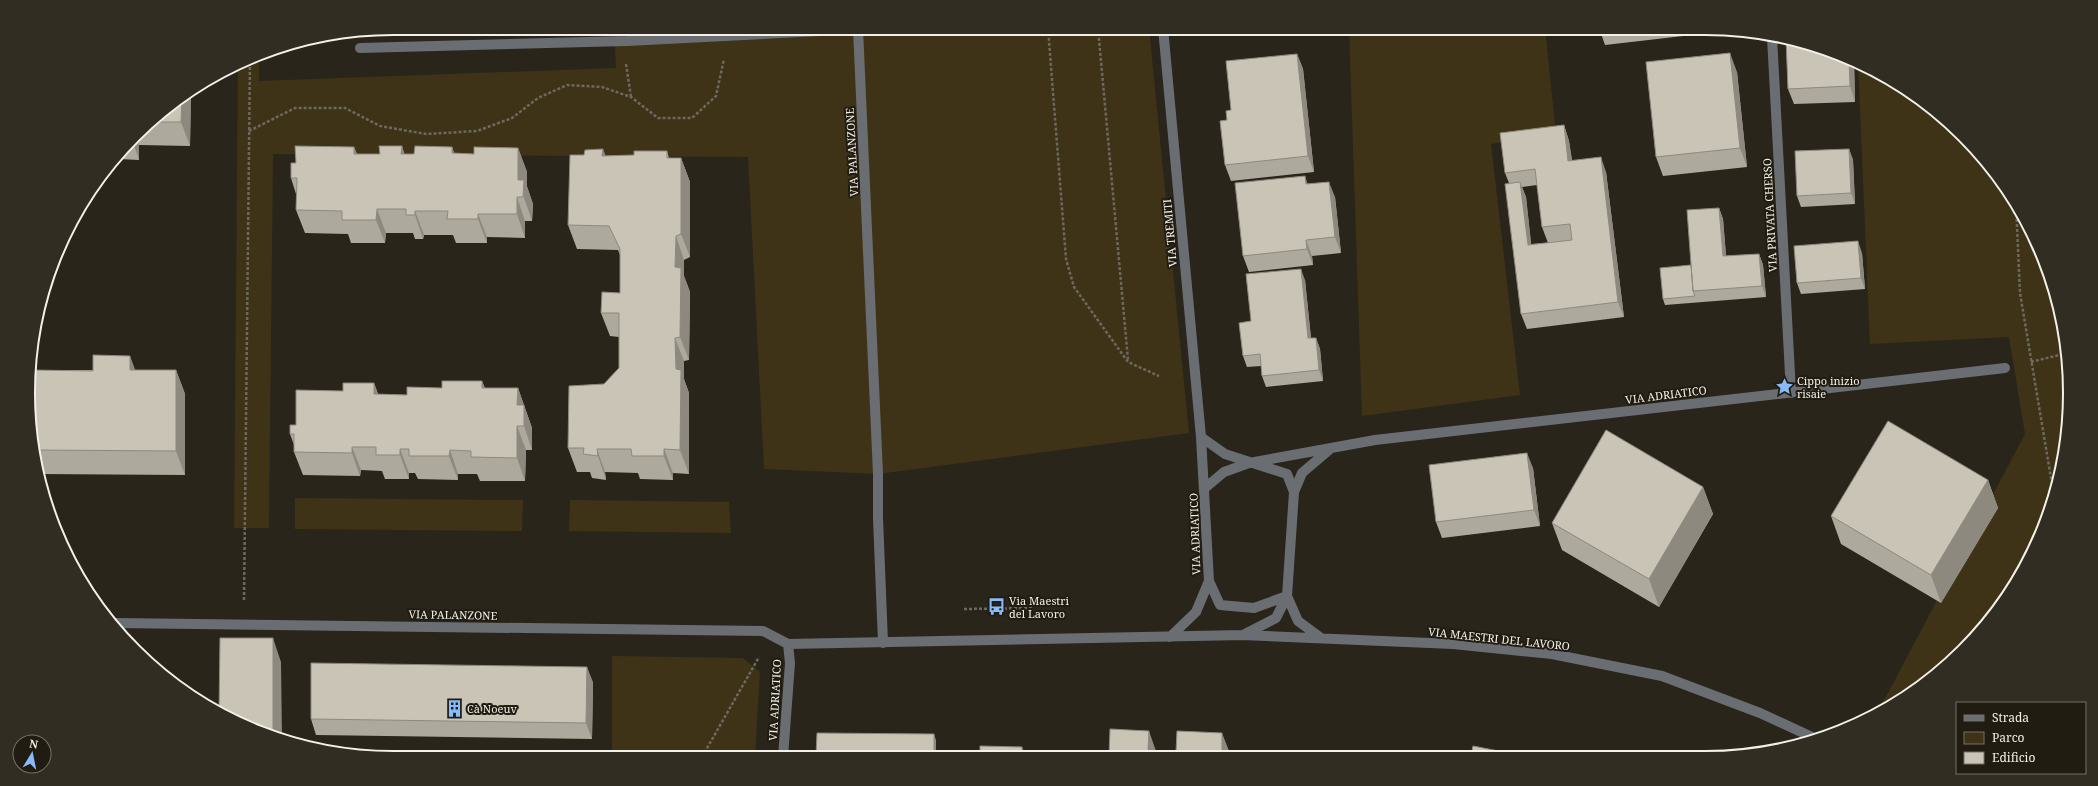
<svg xmlns="http://www.w3.org/2000/svg" width="2098" height="786" font-family="'Noto Serif',serif">
	<style>
		.green { fill: #3e3316 }
		.lines { fill: none; stroke-linecap: round; stroke-linejoin: round }
		.path { stroke: #6e6960; stroke-width: 2.5; stroke-dasharray: 3 2; stroke-linecap: butt }
		.minor { stroke: #6a6e73; stroke-width: 10 }
		.wall { fill: #aea99d; fill-rule: evenodd }
		.shaded-wall { fill: #8d897f }
		.building { fill: #cac4b6; stroke: #8d897f }
		.labels { text-anchor: middle; stroke-width: 4; stroke-linejoin: round; paint-order: stroke }
		.street-label { font-size: 11px; fill: #f3f0e9; stroke: #201c11 }
		.poi-label { font-size: 11px; fill: #f3f0e9; stroke: #201c11; text-anchor: start }
		.rim { fill: none; stroke: #f3f0e9; stroke-width: 2 }
	</style>
	<rect width="100%" height="100%" fill="#2a251b"/>
	<!-- green -->
	<path class="green" d="M614,28H1149L1189,433L878,474L764,469L748,157L273,154L269,528H234L238,64L259,55V81L616,68Z
		M1349,28H1545L1556,134L1491,144L1520,395L1362,416Z
		M1858,63L1867,66L1927,104L1980,153L2021,211L2051,276L2067,346L2069,417L2057,488L2021,576L1946,667L1875,715L1888,693L2025,434L2009,337L1870,344Z
		M295,498L523,500L522,531L295,529Z
		M570,500L729,502L731,533L569,531Z
		M612,656L743,658L760,672L755,757H612Z"/>
	<g class="lines">
		<!-- path -->
		<path class="path" d="M1048,28L1066,259L1074,287L1128,362L1159,376
			M1098,28L1128,360
			M626,64L631,97
			M249,131L295,108H345L380,126L426,134L477,131L512,118L538,98L567,85L602,87L631,97L658,118H692L716,96L724,59
			M2016,204L2020,293L2054,496
			M2031,362L2067,353
			M244,600L250,59
			M964,609L1034,608
			M702,757L759,657"/>
		<!-- minor -->
		<path class="minor" d="M1163,28L1201,437L1209,581L1220,605L1254,608L1287,596
			M1772,37L1791,393
			M360,48L627,41L858,29L878,474V518L883,643
			M1201,437L1225,454L1287,474L1294,492
			M1205,488L1224,472L1249,463L1375,440L2005,368
			M1287,596L1298,621L1321,638
			M115,623L763,631L788,644L1243,635L1453,644L1552,654L1662,676L1760,713L1812,737
			M1245,634L1276,618L1287,596L1294,492L1302,473L1329,450
			M1170,637L1196,612L1209,581
			M783,757L790,663L788,644"/>
	</g>
	<!-- wall -->
	<path class="wall" d="M1209,28H1279L1212,36Z
		M1599,28H1705L1717,30L1718,32L1605,45Z
		M1297,54L1303,69L1314,172L1231,181L1225,165L1227,120L1231,110Z
		M1854,61L1855,102L1794,104L1788,89Z
		M1737,72L1747,167L1663,176L1656,157Z
		M191,91L190,146L139,145V160L119,159L153,118Z
		M1564,125L1569,141L1572,160L1606,172L1624,317L1527,329L1521,314L1509,183L1505,173ZM1537,185L1542,227L1548,243L1531,244L1526,197L1522,187Z
		M402,146L404,154H414L452,147L454,153L474,154L518,148L527,172V187L533,204L532,221H525V238L487,237V243H456L453,235H424L423,239H415L413,233H386L385,243H351L348,234L305,233L296,210V194L291,178L296,163L354,147L357,154H380Z
		M1849,149L1853,160L1855,204L1801,207L1797,196Z
		M667,151L669,158H681L690,182V257L684,260V276L690,292L689,360L684,361V379L689,393V474L673,473V480L640,479L638,473L605,472L606,480L592,478L590,472H577L568,448L604,384L619,368V337L610,336L601,313L620,293V255L618,250L577,249L568,225L605,156L634,155Z
		M1308,184L1335,197L1341,253L1312,256L1313,265L1249,272L1243,256Z
		M1719,208L1723,219L1726,256L1759,254L1763,265L1766,297L1665,305L1663,299L1691,265Z
		M1862,253L1865,289L1801,294L1797,283Z
		M1305,280L1311,338H1316L1320,349L1323,381L1266,387L1262,376L1261,366L1247,367L1243,356L1251,321Z
		M32,370H176L185,394V475L38,474L35,464Z
		M482,381L485,388H518L532,428V450H526L525,481H480L477,474H458V480L418,479L415,473H409V479H385L382,471L361,470L360,476L303,475L294,452V445L290,434L296,425L343,391L374,383L378,394L407,395Z
		M1533,468L1540,526L1442,538L1436,522Z
		M1988,480L1998,508L1941,603L1841,544L1831,516Z
		M1703,487L1713,514L1659,607L1562,550L1552,523Z
		M593,682L592,739L316,735L311,719Z"/>
	<!-- shaded-wall -->
	<path class="shaded-wall" d="M1730,53L1737,72L1747,167L1740,148Z
		M1297,54L1303,69L1314,172L1308,156Z
		M1849,59L1854,61L1855,102L1850,86Z
		M191,91L190,146L181,122L182,98Z
		M1564,125L1569,141L1574,176L1568,161Z
		M137,138L139,145V160L133,142Z
		M402,146L410,170L401,154Z
		M354,147L363,170L354,154Z
		M452,147L461,171L452,153Z
		M518,148L527,172V186L533,204L532,221L518,180Z
		M603,149L612,173L602,156Z
		M1849,149L1853,160L1855,204L1851,193Z
		M1601,157L1606,172L1624,317L1618,302Z
		M681,158L690,182V257L681,234Z
		M1305,176L1310,191L1306,184Z
		M1329,182L1335,197L1341,253L1335,237Z
		M1520,182L1526,197L1533,260L1528,245Z
		M517,197L525,221V238L517,214Z
		M1719,208L1723,219L1727,267L1723,256Z
		M377,209L386,233L385,243L376,220Z
		M415,211L424,235L423,239L415,215Z
		M478,214L487,237V243L478,219Z
		M676,236L684,260V276L690,292L689,360L680,337L675,267Z
		M1306,240L1312,256L1313,265L1307,249Z
		M1858,241L1862,253L1865,289L1861,278Z
		M1759,254L1763,265L1766,297L1762,286Z
		M1301,269L1305,280L1312,349L1308,338Z
		M675,338L684,361V379L689,393V474L680,450L676,369Z
		M1316,338L1320,349L1323,381L1319,370Z
		M130,356L139,380L130,370Z
		M176,370L185,394V475L176,451Z
		M482,381L491,405L482,388Z
		M374,383L383,407L374,394Z
		M518,388L532,428V450L517,405Z
		M517,426L526,450L525,481L517,458Z
		M352,447L361,470L360,476L352,453Z
		M400,449L409,473V479L400,455Z
		M597,449L605,472L606,480L598,456Z
		M664,449L673,473V480L664,456Z
		M450,450L458,474V480L449,456Z
		M1527,453L1533,468L1540,526L1534,510Z
		M1988,480L1998,508L1941,603L1931,575Z
		M1703,487L1713,514L1659,607L1649,579Z
		M273,638L281,662L282,739L273,736Z
		M587,667L593,682L592,739L586,723Z
		M1149,731L1157,754L1148,751Z
		M1222,733L1231,756H1222Z
		M934,734L936,740V757H934Z
		M1022,747L1024,752V757H1022Z"/>
	<!-- building -->
	<path class="building" d="M1786,39L1800,40L1849,59L1850,86L1788,89Z
		M1730,53L1740,148L1656,157L1646,62Z
		M1297,54L1308,156L1225,165L1220,121L1227,120L1226,111L1231,110L1226,61Z
		M182,98L181,122H150L153,118Z
		M1564,125L1568,161L1601,157L1618,302L1521,314L1505,184L1520,182L1528,245L1572,240L1570,224L1542,227L1535,169L1505,173L1500,133Z
		M295,146L354,147V154H380L379,146H402L401,154H414L415,146L452,147V153L474,154V147L518,148V180H524L523,197H517V214H478V219H447L448,211H415V215H406V209H377L376,220H342V211L296,210L297,178H291V163H296Z
		M603,149L602,156L634,155V151H667V158H681V234L676,236L675,267L681,268L680,337L675,338L676,369L681,370L680,450L664,449V456H632L631,449H597L598,456L583,454L584,448H568L569,386L604,384L619,368V313H601L602,292L620,293V249L609,226L568,225L570,155H584L585,150Z
		M1849,149L1851,193L1797,196L1795,151Z
		M1305,176L1306,184L1329,182L1335,237L1306,240L1307,249L1243,256L1235,183Z
		M1719,208L1723,256L1759,254L1762,286L1693,291L1687,210Z
		M1858,241L1861,278L1797,283L1794,246Z
		M1691,265L1693,291L1695,296L1663,299L1660,268Z
		M1301,269L1308,338H1316L1319,370L1262,376L1260,354L1243,356L1239,323L1251,321L1246,274Z
		M93,355L130,356V370H176V451L35,450L32,370L93,371Z
		M442,381H482V388H518L517,405H524V426H517V458L471,457V451L450,450L449,456H409V449H400V455H376V447H352V453L294,452V434H290V425H296V390L343,391V383H374V394L407,395V387L442,388Z
		M1888,421L1988,480L1931,575L1831,516Z
		M1606,430L1703,487L1649,579L1552,523Z
		M1527,453L1534,510L1436,522L1429,465Z
		M220,638H273V736L232,720L219,713Z
		M311,663L587,667L586,723L311,719Z
		M1110,729L1149,731L1148,751L1176,752L1177,731L1222,733V756H1109Z
		M817,733L934,734V757H816Z
		M980,746L1022,747V757H980Z
		M1473,746L1519,755L1471,756Z"/>
	<!-- icons -->
	<defs>
		<symbol id="sight-bare" viewBox="-9 -9 18 18"><path d="M0-6L1.8-2.2L6-1.7L2.9 1.2L3.7 5.4L0 3.3L-3.7 5.4L-2.9 1.2L-6-1.7L-1.8-2.2Z" fill="#88bbfc" stroke="#201c11" stroke-width="2.5" paint-order="stroke"/></symbol>
		<symbol id="bus-bare" viewBox="-9 -9 18 18"><path d="M-5-6H5V4H4V6H2V4H-2V6H-4V4H-5ZM-3.5-4V0h7V-4ZM-3.5 1.2v1.5H-2V1.2ZM2 1.2v1.5H3.5V1.2Z" fill="#88bbfc" stroke="#201c11" stroke-width="2.5" paint-order="stroke"/></symbol>
		<symbol id="building-bare" viewBox="-9 -9 18 18"><path d="M-4-6H4V6H1V3H-1V6H-4ZM-2.5-4.3h1.7v1.8h-1.7ZM.8-4.3h1.7v1.8H.8ZM-2.5-1h1.7V.8h-1.7ZM.8-1h1.7V.8H.8Z" fill="#88bbfc" stroke="#201c11" stroke-width="2.5" paint-order="stroke"/></symbol>
	</defs>
	<g fill-rule="evenodd">
		<use href="#sight-bare" x="1772" y="374" width="25" height="25"/>
		<use href="#bus-bare" x="984" y="594" width="25" height="25"/>
		<use href="#building-bare" x="442" y="696" width="25" height="25"/>
	</g>
	<g class="labels">
		<!-- street labels -->
		<g class="street-label">
			<text transform="translate(852 152) rotate(-93)" y="4">VIA PALANZONE</text>
			<text transform="translate(1770 215) rotate(-93)" y="4">VIA PRIVATA CHERSO</text>
			<text transform="translate(1170 233) rotate(-95)" y="4">VIA TREMITI</text>
			<text transform="translate(1666 395) rotate(-7)" y="4">VIA ADRIATICO</text>
			<text transform="translate(1195 534) rotate(-92)" y="4">VIA ADRIATICO</text>
			<text transform="translate(453 615) rotate(1)" y="4">VIA PALANZONE</text>
			<text transform="translate(1499 639) rotate(6)" y="4">VIA MAESTRI DEL LAVORO</text>
			<text transform="translate(775 700) rotate(-87)" y="4">VIA ADRIATICO</text>
		</g>
		<!-- poi labels -->
		<g class="poi-label">
			<text x="1797" y="385">Cippo inizio<tspan x="1797" dy="13">risaie</tspan></text>
			<text x="1009" y="605">Via Maestri<tspan x="1009" dy="13">del Lavoro</tspan></text>
			<text x="467" y="713">Cà Noeuv</text>
		</g>
	</g>
	<!-- crop -->
	<path d="M0 0H2098V786H0ZM393 35H1705A358 358 0 0 1 2063 393V393A358 358 0 0 1 1705 751H393A358 358 0 0 1 35 393V393A358 358 0 0 1 393 35Z" fill="#312d22" fill-rule="evenodd"/>
	<path class="rim" d="M393 35H1705A358 358 0 0 1 2063 393V393A358 358 0 0 1 1705 751H393A358 358 0 0 1 35 393V393A358 358 0 0 1 393 35Z"/>
	<!-- legend -->
	<rect x="1956" y="702" width="130" height="72" fill="#201c11" stroke="#747167"/>
	<rect x="1964" y="715" width="20" height="6" fill="#6a6e73" stroke="#747167"/>
	<text x="1992" y="722" font-size="12" fill="#f3f0e9">Strada</text>
	<rect x="1964" y="732" width="20" height="12" fill="#3e3316" stroke="#747167"/>
	<text x="1992" y="742" font-size="12" fill="#f3f0e9">Parco</text>
	<rect x="1964" y="752" width="20" height="12" fill="#cac4b6" stroke="#747167"/>
	<text x="1992" y="762" font-size="12" fill="#f3f0e9">Edificio</text>
	<!-- north arrow -->
	<g transform="translate(32 754) rotate(10)"><circle r="19" fill="#201c11" stroke="#747167"/>
	<path d="M0-3L7 15L0 10L-7 15Z" fill="#88bbfc"/>
	<text y="-6" font-size="11" font-weight="bold" text-anchor="middle" fill="#f3f0e9">N</text>
	</g>
</svg>
